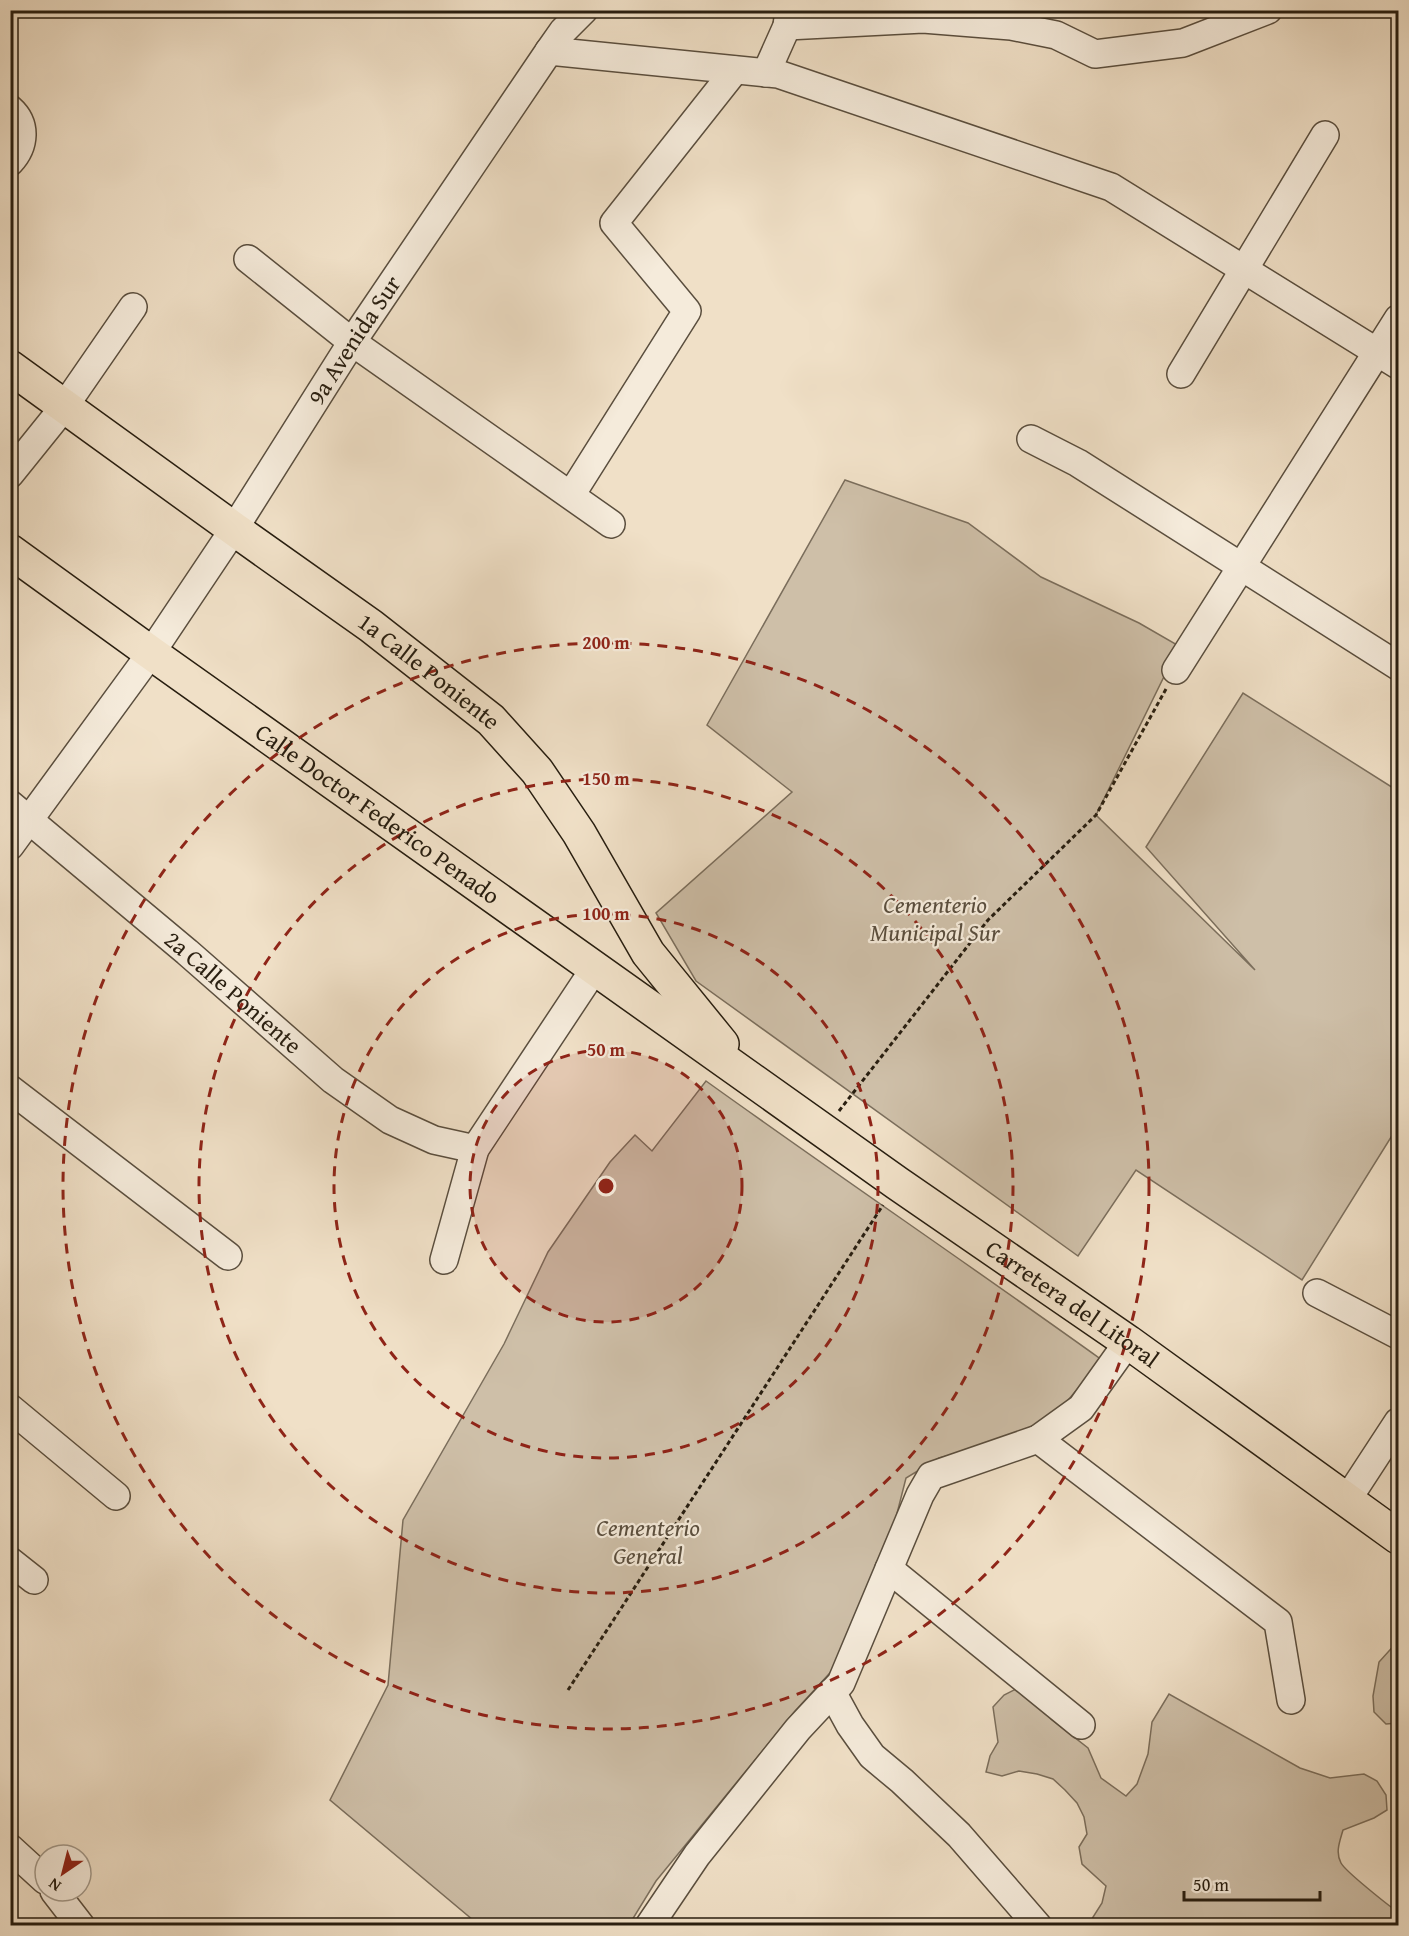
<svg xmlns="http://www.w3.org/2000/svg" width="1409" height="1936" font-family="'Gentium Book Plus',serif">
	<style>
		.green { fill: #cebfa8; stroke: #7b6e5c; stroke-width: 1.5 }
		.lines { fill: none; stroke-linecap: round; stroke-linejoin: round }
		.minor-casing { stroke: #5a4e3e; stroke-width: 30 }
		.major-casing { stroke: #281e10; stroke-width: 36 }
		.path { stroke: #281e10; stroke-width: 3; stroke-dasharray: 4.5 3; stroke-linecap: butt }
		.minor { stroke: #f5ebdb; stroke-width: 27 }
		.major { stroke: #f0e0c7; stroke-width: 33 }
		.ring { fill: none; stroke: #8f2418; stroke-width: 3; stroke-dasharray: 10 8 }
		.labels { text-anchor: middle; stroke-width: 4.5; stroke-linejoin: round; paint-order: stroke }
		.street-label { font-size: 24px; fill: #281e10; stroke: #f5ebdb }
		.park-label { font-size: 24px; font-style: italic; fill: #5a4e3e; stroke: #f5ebdb }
		.centre { fill: #8f2418; stroke: #f5ebdb; stroke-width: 3 }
		.ring-label { font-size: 18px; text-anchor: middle; font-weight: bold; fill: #8f2418; stroke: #f5ebdb; stroke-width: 4.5; stroke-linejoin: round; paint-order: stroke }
	</style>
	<rect width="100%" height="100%" fill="#f0e0c7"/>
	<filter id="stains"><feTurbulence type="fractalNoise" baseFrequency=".00333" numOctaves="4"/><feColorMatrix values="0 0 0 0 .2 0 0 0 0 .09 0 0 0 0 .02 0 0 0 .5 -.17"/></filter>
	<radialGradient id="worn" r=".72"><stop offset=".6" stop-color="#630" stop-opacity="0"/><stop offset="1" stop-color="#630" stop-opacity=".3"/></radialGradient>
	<!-- green -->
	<path class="green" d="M845,480L968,523L1041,577L1139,623L1179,646L1096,815L1255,970L1146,847L1243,693L1398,791V1126L1302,1280L1136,1170L1078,1256L696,981L656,913L792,792L707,725Z
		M706,1081C837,1175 971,1266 1102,1360L1047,1425L982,1447L939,1458L906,1478L891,1537L839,1663L795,1711L656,1881L629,1925H479L330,1800L388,1685L403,1520L504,1344L548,1252L610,1162L635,1135L652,1151Z
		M1398,1641V1723L1386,1724L1374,1712L1373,1696L1379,1662Z
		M1018,1688L1043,1705L1051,1719L1088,1748L1101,1778L1126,1796L1137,1784L1148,1754L1152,1722L1169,1694L1300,1768L1330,1778L1364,1774L1377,1781L1386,1795L1387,1810L1374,1818L1343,1830C1340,1841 1335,1852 1341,1863C1345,1871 1389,1906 1398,1912V1925H1088L1102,1903L1106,1886L1082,1864L1079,1847L1087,1834L1084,1817L1077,1803L1065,1790L1053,1779L1037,1774L1019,1771L1002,1776L986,1772L990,1756L998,1742L993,1707L1004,1695Z"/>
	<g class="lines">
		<defs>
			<g id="minor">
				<path d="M787,26L923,19L1011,26L1056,35L1095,54L1183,43L1268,10"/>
				<path d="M549,51L778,74L1111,187L1398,365"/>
				<path d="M766,73L787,26L789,10"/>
				<path d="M10,109C27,124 25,146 10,162"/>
				<path d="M248,259L352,342L611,524"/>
				<path d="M1181,374L1325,135"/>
				<path d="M1031,439L1078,463L1398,666"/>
				<path d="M10,474L64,407L133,307"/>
				<path d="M571,495L687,311L614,223L735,70"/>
				<path d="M1176,670L1398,319"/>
				<path id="s1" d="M10,804L187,952L333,1080L390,1120L434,1140L475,1149"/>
				<path id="s2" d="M10,846L151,653L234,529L352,342L549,51L563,31L584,10"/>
				<path d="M10,1089L228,1256"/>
				<path d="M444,1260L475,1149L595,968"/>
				<path d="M1317,1293L1398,1335"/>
				<path d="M10,1408L116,1496"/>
				<path d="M1038,1439L1278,1622L1291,1700"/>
				<path d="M1347,1500L1398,1422"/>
				<path d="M10,1561L34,1580"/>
				<path d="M889,1569L1081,1725"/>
				<path d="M832,1692L850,1725L872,1756L902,1781L959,1835L1038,1926"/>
				<path d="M10,1848L45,1880"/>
				<path d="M54,1891L81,1926"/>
				<path d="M649,1926L697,1855L798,1729L841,1683L920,1495L931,1476L1038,1439L1081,1408L1128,1342"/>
			</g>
			<g id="major">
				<path id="s3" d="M10,367L234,529L371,626L491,720L537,771L579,833L648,953L722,1044"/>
				<path id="s4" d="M10,551L151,653L897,1183L1128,1342L1398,1537"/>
			</g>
		</defs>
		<!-- minor casing -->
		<use href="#minor" class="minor-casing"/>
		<!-- major casing -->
		<use href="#major" class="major-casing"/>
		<!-- path -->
		<path class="path" d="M839,1111L988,920L1096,815L1166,689
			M568,1690L883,1205"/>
		<!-- minor -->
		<use href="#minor" class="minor"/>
		<!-- major -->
		<use href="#major" class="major"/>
	</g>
	<!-- distance rings -->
	<circle cx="606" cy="1186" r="136" fill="#8f2418" fill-opacity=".12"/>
	<g class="ring">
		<circle cx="606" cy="1186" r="136"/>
		<circle cx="606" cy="1186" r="272"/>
		<circle cx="606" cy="1186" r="407"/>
		<circle cx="606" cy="1186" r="543"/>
	</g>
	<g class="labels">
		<!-- street labels -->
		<g class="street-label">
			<text dy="8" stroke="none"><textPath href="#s2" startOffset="612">9a Avenida Sur</textPath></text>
			<text dy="8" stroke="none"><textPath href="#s3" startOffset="518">1a Calle Poniente</textPath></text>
			<text dy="8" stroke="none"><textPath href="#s4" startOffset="452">Calle Doctor Federico Penado</textPath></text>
			<text dy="8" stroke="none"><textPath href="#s1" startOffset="292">2a Calle Poniente</textPath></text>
			<text dy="8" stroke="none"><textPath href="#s4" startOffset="1302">Carretera del Litoral</textPath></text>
		</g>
		<!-- park labels -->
		<g class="park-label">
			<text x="935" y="913">Cementerio<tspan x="935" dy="28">Municipal Sur</tspan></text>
			<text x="648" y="1536">Cementerio<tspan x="648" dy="28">General</tspan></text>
		</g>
	</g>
	<circle cx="606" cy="1186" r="9" class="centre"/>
	<g class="ring-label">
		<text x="606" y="649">200 m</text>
		<text x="606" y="785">150 m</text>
		<text x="606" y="920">100 m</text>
		<text x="606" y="1056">50 m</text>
	</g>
	<!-- margin -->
	<rect width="1409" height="1936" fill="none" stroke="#f0e0c7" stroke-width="36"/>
	<rect x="12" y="12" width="1385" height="1912" fill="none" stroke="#281e10" stroke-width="3"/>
	<rect x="18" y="18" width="1373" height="1900" fill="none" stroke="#281e10" stroke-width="1.5"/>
	<!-- north arrow -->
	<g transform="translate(63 1873) rotate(215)"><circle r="28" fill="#f5ebdb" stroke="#a3998a" stroke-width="1.5"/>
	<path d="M0-4.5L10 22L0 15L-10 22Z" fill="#8f2418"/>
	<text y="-9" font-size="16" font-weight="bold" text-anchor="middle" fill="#281e10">N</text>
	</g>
	<!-- scale -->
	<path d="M1184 1891v9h136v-9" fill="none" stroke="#281e10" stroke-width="3"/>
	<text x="1193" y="1891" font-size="18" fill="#281e10" stroke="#f5ebdb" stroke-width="4.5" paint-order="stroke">50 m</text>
	<rect width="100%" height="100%" filter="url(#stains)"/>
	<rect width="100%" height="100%" fill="url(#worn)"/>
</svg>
